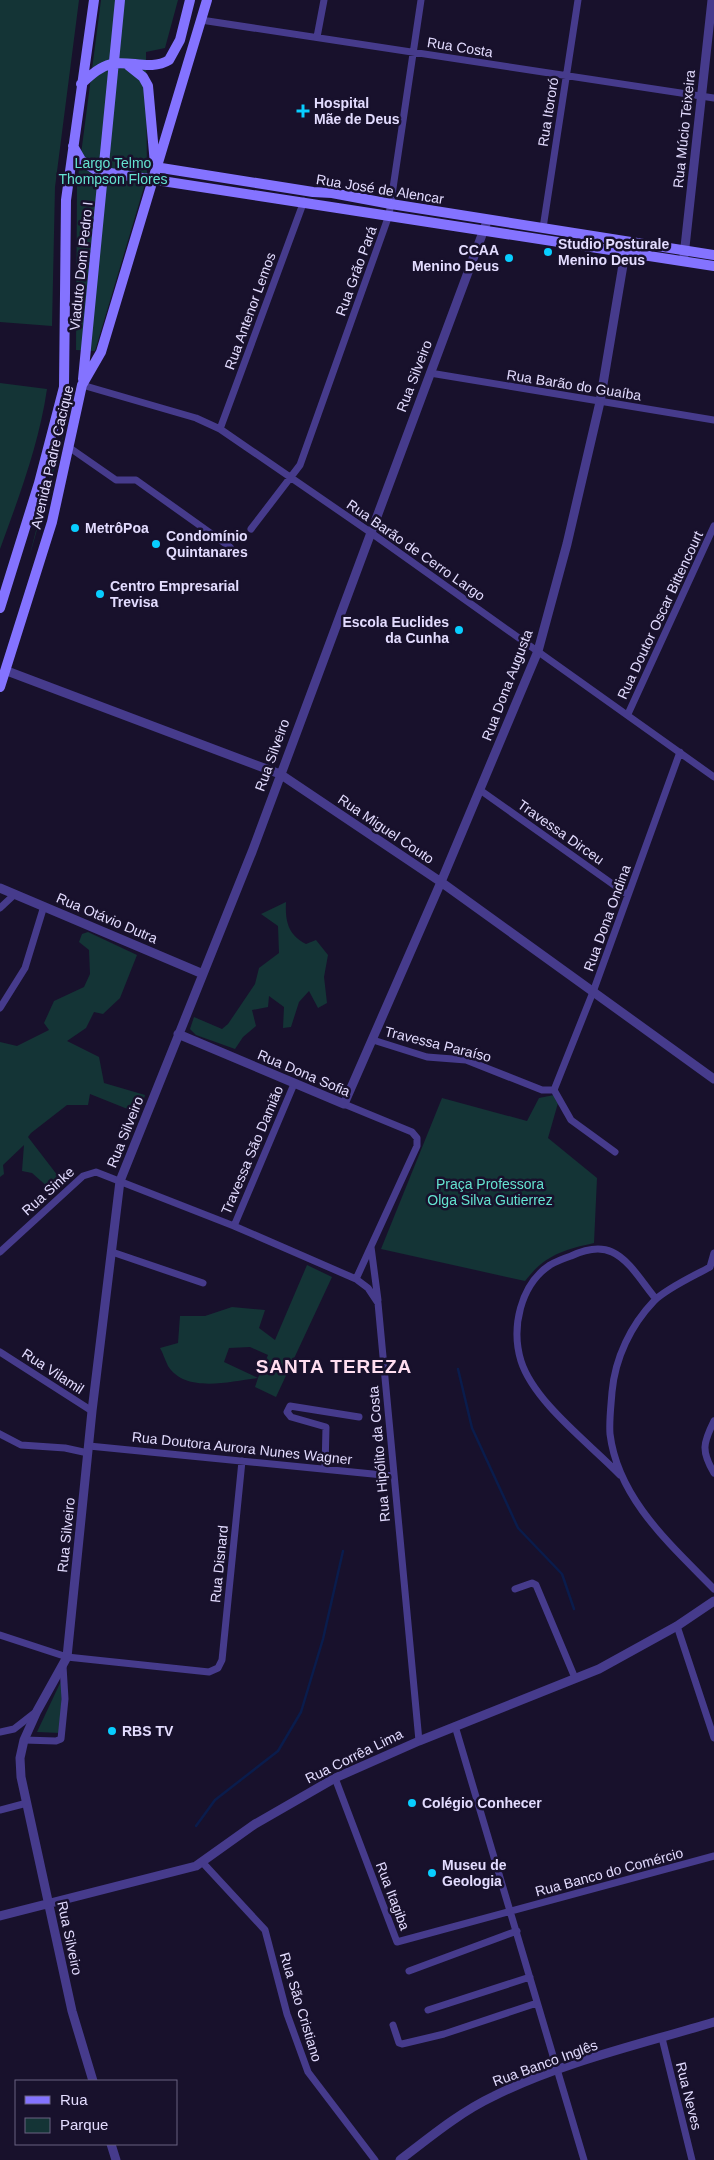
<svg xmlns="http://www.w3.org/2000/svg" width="714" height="2160" font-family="Arial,sans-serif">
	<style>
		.green { fill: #143436; fill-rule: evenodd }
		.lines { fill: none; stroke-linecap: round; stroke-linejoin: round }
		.stream { stroke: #0a1c4c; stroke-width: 2.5 }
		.minor { stroke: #463b8c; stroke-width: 7 }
		.tertiary { stroke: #463b8c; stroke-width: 9 }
		.secondary { stroke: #8473ff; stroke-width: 10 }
		.poi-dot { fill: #08ceff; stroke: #18112c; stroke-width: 2 }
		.labels { text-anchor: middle; stroke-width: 5; stroke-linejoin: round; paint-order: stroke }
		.street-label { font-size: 14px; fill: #e3dcff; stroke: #18112c }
		.poi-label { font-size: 14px; font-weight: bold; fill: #e3dcff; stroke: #18112c; text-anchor: start }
		.park-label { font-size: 14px; fill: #64e3d0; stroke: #18112c }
		.district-label { font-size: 19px; font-weight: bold; letter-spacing: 1px; fill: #ffdef0; stroke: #18112c }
	</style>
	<rect width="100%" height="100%" fill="#18112c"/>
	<!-- green -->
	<path class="green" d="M0,0H79L55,187L52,326L0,322Z
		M101,0H178L165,48L146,52L147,177L95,351L76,350L77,185Z
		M0,383L47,389C39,444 19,497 0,549Z
		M65,430L29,558L50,475Z
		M286,902C285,921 288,935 306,944L316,940L328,955L324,977L327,1003L318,1008L309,991L299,1002L291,1027L283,1028L284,1007L269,996L268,1007L252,1010L256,1026L243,1037L235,1049L196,1035L190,1029L194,1017L222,1029L228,1024L255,984L259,968L279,953L278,926L261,914Z
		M88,932L137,955L120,998L103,1014L94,1012L86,1028L67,1041L99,1057L104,1083L145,1095L140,1114L90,1094L88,1105H67L31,1133L28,1137L58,1176L74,1171L60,1186L49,1188L32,1173L22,1171L24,1145L3,1165L4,1174L0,1177V1042L17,1046L49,1030L44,1023L54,1001L84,987L90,974L89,950L79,942L82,934Z
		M554,1095L558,1103L548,1138L597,1178L594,1243C563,1250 545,1255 525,1281L381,1249L442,1098L527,1121L539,1098Z
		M307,1265L332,1277L276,1397L255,1387L258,1378C231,1381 186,1394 168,1366C165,1360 163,1353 160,1348L178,1343L180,1316H205L232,1307L265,1310L259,1328L275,1340ZM250,1347L268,1355L258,1378L224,1362L229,1348Z
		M62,1679L61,1733L37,1732Z"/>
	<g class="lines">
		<!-- stream -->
		<path class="stream" d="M458,1369L472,1428L518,1528L562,1574L574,1609
			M196,1826L215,1800L278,1751L301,1712L323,1639L343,1551"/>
		<!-- minor -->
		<path class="minor" d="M201,20L714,98
			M317,37L324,0
			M543,228L578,0
			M430,373L714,420
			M82,385L196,418L220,429L370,532L714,777
			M220,429L304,201
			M70,448L116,480H136L230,547
			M251,529L300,465L389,215L421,0
			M628,714L714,526
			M480,790L628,895
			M0,908L15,894
			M0,1008L25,968L44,906
			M373,1040L427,1057L466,1060L542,1090H554
			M554,1090L593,992L680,752
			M554,1090L571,1120L615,1152
			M344,1104L412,1132L417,1138V1146L356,1279
			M234,1226L294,1084
			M371,1247L378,1300
			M0,1252L83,1176L96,1172L234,1226L356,1279L368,1288L378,1303L419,1741
			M112,1252L203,1283
			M714,1253L710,1267C694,1276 667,1288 654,1301C631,1325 615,1358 612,1392C611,1406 609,1420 610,1434C618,1499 671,1545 714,1589
			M0,1352L92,1411
			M714,1421C703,1443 701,1451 714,1473
			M0,1434L21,1445L65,1448L88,1453
			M89,1446L393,1476
			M325,1469L326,1427L291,1417L287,1412L290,1406L359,1417
			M620,1475C589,1443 534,1402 521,1361C511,1328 520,1285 550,1265C557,1261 565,1258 571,1256C584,1250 599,1246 612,1252C630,1260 643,1284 656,1299
			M515,1589L532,1583L536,1585L575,1678
			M677,1626L714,1738
			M0,1635L67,1657L209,1672L218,1668L222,1660L242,1461
			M455,1726L584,2160
			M0,1732L14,1729L37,1711
			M24,1740L56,1741L61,1739L65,1699L63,1666
			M335,1778L397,1942L714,1856
			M0,1810L27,1803
			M203,1863L265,1930L287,2014L308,2072L375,2160
			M409,1971L517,1931
			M428,2010L530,1977
			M393,2025L399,2043L402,2044L444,2034L537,2003
			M662,2038L692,2160"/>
		<!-- tertiary -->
		<path class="tertiary" d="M684,256L712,0
			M7,671L280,774L441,882L714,1079
			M0,888L203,974
			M178,1034L344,1104L441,882L538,651L567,544L600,402L625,253
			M0,1916L196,1866L255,1824L335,1778L419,1741L599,1669L677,1626L714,1601
			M93,2081L72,2011L21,1777L20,1758L24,1740L37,1711L67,1657L92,1411L120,1181L252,852L486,224
			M111,2144L116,2160
			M400,2160C430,2137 460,2112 494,2096C562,2062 642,2044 714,2022"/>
		<!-- secondary -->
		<path class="secondary" d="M128,65L143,77L148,86L155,164
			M81,84C90,76 99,67 111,64C130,60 151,71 169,60L180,40L190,0
			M73,146L81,160L97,171L714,266
			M155,167L313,192L332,193L391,204L714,255
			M83,379L120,0
			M0,608L39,483L64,387L66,200L94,0
			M0,687L52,522L82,385L101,352L207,0"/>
	</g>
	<!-- markers -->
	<g class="poi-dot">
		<path d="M300.5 103.5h5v5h5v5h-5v5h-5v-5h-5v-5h5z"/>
		<circle cx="548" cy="252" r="5"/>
		<circle cx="509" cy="258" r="5"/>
		<circle cx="75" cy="528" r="5"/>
		<circle cx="156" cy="544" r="5"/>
		<circle cx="100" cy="594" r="5"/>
		<circle cx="459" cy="630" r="5"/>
		<circle cx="112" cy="1731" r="5"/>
		<circle cx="412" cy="1803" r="5"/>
		<circle cx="432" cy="1873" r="5"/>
	</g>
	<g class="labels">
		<!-- street labels -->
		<g class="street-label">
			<text transform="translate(460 47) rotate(9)" y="5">Rua Costa</text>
			<text transform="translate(548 112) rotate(-81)" y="5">Rua Itororó</text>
			<text transform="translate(684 129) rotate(-84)" y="5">Rua Múcio Teixeira</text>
			<text transform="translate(380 189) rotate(9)" y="5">Rua José de Alencar</text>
			<text transform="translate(81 266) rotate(-84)" y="5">Viaduto Dom Pedro I</text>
			<text transform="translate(356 271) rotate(-70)" y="5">Rua Grão Pará</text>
			<text transform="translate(250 311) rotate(-70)" y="5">Rua Antenor Lemos</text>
			<text transform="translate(414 376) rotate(-69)" y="5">Rua Silveiro</text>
			<text transform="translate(574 385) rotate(9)" y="5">Rua Barão do Guaíba</text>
			<text transform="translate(52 457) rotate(-77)" y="5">Avenida Padre Cacique</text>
			<text transform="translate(416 550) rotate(35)" y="5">Rua Barão de Cerro Largo</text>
			<text transform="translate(660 615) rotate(-65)" y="5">Rua Doutor Oscar Bittencourt</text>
			<text transform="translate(507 685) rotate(-69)" y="5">Rua Dona Augusta</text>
			<text transform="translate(272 755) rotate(-70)" y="5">Rua Silveiro</text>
			<text transform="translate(386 829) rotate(34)" y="5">Rua Miguel Couto</text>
			<text transform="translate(561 832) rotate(35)" y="5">Travessa Dirceu</text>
			<text transform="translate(107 918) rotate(23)" y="5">Rua Otávio Dutra</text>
			<text transform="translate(607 918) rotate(-70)" y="5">Rua Dona Ondina</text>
			<text transform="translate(438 1044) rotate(14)" y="5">Travessa Paraíso</text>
			<text transform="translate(304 1073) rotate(23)" y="5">Rua Dona Sofia</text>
			<text transform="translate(125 1132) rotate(-68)" y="5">Rua Silveiro</text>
			<text transform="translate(252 1150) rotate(-67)" y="5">Travessa São Damião</text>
			<text transform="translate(48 1191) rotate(-42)" y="5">Rua Sinke</text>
			<text transform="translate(53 1371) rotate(33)" y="5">Rua Vilamil</text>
			<text transform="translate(242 1448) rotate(6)" y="5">Rua Doutora Aurora Nunes Wagner</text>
			<text transform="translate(379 1454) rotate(-95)" y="5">Rua Hipólito da Costa</text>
			<text transform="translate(66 1535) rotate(-84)" y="5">Rua Silveiro</text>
			<text transform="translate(219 1564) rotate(-84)" y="5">Rua Disnard</text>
			<text transform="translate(354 1756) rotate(-26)" y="5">Rua Corrêa Lima</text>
			<text transform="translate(609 1872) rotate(-15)" y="5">Rua Banco do Comércio</text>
			<text transform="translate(393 1896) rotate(69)" y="5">Rua Itagiba</text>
			<text transform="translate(70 1938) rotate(78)" y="5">Rua Silveiro</text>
			<text transform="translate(301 2007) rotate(73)" y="5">Rua São Cristiano</text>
			<text transform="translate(545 2063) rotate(-20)" y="5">Rua Banco Inglês</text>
			<text transform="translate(689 2096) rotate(76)" y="5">Rua Neves</text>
		</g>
		<!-- poi labels -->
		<g class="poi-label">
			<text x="314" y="108">Hospital<tspan x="314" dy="16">Mãe de Deus</tspan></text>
			<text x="558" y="249">Studio Posturale<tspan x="558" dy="16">Menino Deus</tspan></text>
			<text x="499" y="255" text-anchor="end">CCAA<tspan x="499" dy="16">Menino Deus</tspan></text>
			<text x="85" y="533">MetrôPoa</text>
			<text x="166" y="541">Condomínio<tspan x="166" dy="16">Quintanares</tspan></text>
			<text x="110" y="591">Centro Empresarial<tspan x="110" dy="16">Trevisa</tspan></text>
			<text x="449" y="627" text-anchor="end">Escola Euclides<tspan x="449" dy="16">da Cunha</tspan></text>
			<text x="122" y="1736">RBS TV</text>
			<text x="422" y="1808">Colégio Conhecer</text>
			<text x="442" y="1870">Museu de<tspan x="442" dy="16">Geologia</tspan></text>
		</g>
		<!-- park labels -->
		<g class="park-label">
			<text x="113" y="168">Largo Telmo<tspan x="113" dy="16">Thompson Flores</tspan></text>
			<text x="490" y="1189">Praça Professora<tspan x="490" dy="16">Olga Silva Gutierrez</tspan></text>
		</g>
		<!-- district labels -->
		<g class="district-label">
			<text x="334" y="1373">SANTA TEREZA</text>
		</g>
	</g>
	<!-- legend -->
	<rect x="15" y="2080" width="162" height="65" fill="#18112c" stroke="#696280"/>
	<rect x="25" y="2096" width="25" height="8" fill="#8473ff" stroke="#696280"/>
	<text x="60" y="2105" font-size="15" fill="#e3dcff">Rua</text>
	<rect x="25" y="2118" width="25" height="15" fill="#143436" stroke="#696280"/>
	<text x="60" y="2130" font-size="15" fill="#e3dcff">Parque</text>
</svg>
